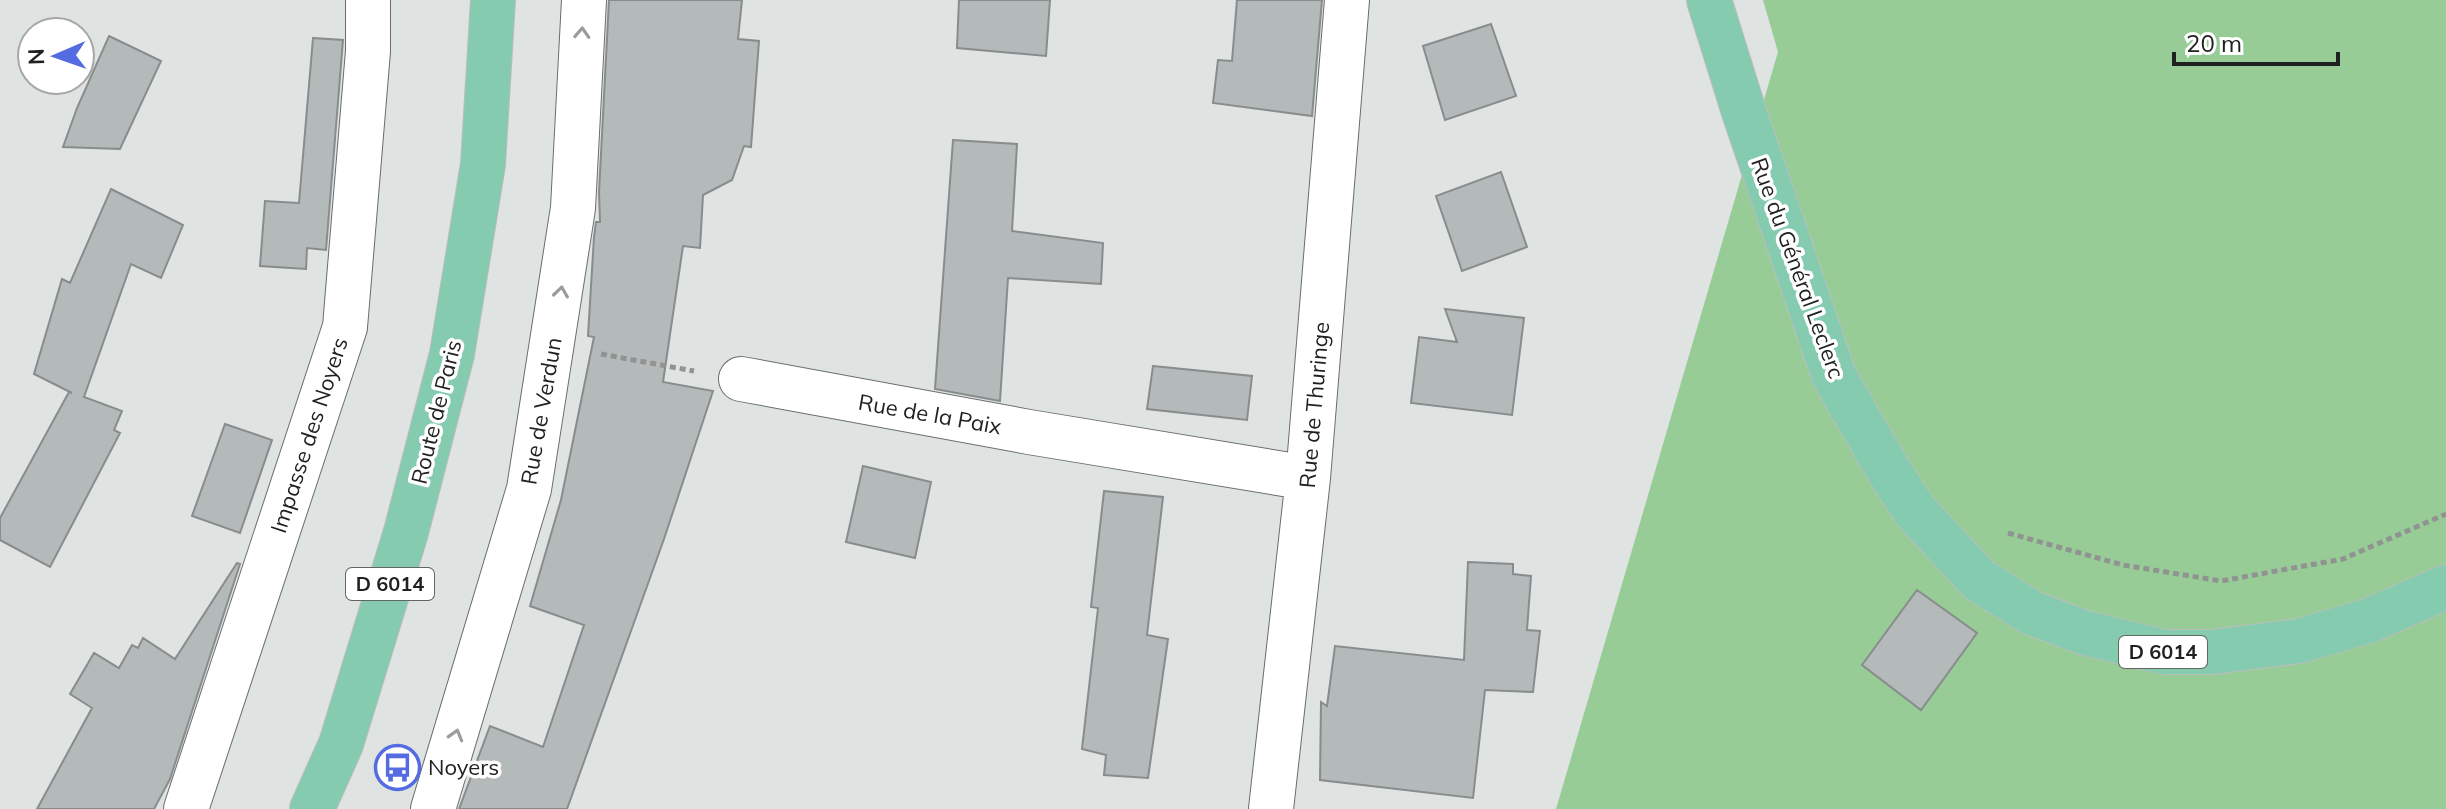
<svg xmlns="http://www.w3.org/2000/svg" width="2446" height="809" font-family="Mulish,sans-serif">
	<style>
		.green { fill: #98cc97 }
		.building { fill: #b4b9b9; stroke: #888c8c; stroke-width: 2 }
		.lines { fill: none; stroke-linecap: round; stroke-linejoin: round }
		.minor-casing { stroke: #696d6c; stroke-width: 46 }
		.major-casing { stroke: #bcbdbc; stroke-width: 46 }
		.path { stroke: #909392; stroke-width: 5; stroke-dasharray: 6 4; stroke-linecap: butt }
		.minor { stroke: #fff; stroke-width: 44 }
		.major { stroke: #85cbb0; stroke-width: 44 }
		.oneway { stroke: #9b9c9b }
		.labels { text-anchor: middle; stroke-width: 7; stroke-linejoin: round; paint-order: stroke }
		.shield { fill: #fff; stroke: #636464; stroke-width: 2 }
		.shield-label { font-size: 20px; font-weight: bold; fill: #202221 }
		.street-label { font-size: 22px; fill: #202221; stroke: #fff }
		.poi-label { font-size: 22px; fill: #202221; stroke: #fff; text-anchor: start }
	</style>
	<rect width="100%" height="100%" fill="#dfe3e2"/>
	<!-- green -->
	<path class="green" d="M1763,0H2446V809H1556L1778,52Z"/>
	<!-- building -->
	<path class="building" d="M609,0H742L738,39L759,41L751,147L744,146L732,180L703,195L700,248L683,246L663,382L713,391L664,539L567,809H459L490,726L543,747L584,625L530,606L561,500L594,337L588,336L594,237L596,222H600L599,192Z
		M959,0H1050L1046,56L957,48Z
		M1237,0H1322L1312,116L1213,103L1218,60L1232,61Z
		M1491,24L1516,96L1445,120L1423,46Z
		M109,36L161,61L120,149L63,147L77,108Z
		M313,38L343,40L326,250L307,248L306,269L260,266L265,201L299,203Z
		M953,140L1017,144L1012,231L1103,243L1101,284L1008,278L1000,401L935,389Z
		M1501,172L1527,247L1462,271L1436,196Z
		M111,189L183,225L161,278L131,264L84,397L122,411L114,430L120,433L50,567L0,540V518L69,392L72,393L34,374L62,279L70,283Z
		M1445,309L1524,318L1512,415L1411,403L1419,337L1457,342Z
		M1153,366L1252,376L1247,420L1147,409Z
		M225,424L272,440L240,533L192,516Z
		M863,466L931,482L915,558L846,542Z
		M1104,491L1163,497L1147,635L1168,639L1148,778L1104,775L1106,755L1082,749L1098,608L1091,607Z
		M1468,562L1513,564V574L1531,576L1527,630L1540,631L1533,692L1485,690L1473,798L1320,780L1321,702L1327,706L1335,646L1464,660Z
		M237,563L240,564L170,779L154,809H37L92,708L70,694L94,653L119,668L132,645L138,648L143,638L175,659Z
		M1917,590L1977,633L1921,710L1862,665Z"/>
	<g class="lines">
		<defs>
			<path id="minor" d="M741,379L1029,432L1308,478
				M186,809L345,327L368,51V0
				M433,809L529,489L573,208L584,0
				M1271,809L1308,478L1347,0"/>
			<path id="major" d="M1709,0L1744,112L1834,376L1887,468L1915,511L1979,580L2032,613L2085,633L2164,652H2213L2299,641L2368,621L2446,587
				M312,809L341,744L406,532L452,354L483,164L493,0"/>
		</defs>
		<!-- minor casing -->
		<use href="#minor" class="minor-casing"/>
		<!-- major casing -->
		<use href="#major" class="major-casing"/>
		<!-- path -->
		<path class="path" d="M601,354L694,371
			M2008,533L2123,565L2221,581L2343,559L2446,514"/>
		<!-- minor -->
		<use href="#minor" class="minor"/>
		<!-- major -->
		<use href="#major" class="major"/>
	</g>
	<!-- one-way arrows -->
	<defs><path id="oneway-chevron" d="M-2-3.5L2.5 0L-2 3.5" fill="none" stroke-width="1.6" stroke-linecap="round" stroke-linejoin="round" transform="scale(2)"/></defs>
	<g class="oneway">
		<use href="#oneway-chevron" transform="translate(582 33) rotate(-87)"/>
		<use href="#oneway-chevron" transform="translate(561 292) rotate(-82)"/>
		<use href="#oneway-chevron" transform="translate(456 735) rotate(-74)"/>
	</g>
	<!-- icons -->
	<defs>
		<symbol id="bus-ring" viewBox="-11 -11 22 22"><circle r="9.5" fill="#fff" stroke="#546be1" stroke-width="1.5"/><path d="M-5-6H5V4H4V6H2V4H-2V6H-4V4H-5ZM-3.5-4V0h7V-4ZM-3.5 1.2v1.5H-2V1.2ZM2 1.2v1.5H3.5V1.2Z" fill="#546be1"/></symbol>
	</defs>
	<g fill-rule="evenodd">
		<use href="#bus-ring" x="372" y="742" width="51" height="51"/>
	</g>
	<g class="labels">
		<!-- shield labels -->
		<g class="shield">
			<rect x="346" y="568" width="88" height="32" rx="6"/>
			<rect x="2119" y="636" width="88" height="32" rx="6"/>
		</g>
		<g class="shield-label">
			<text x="390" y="591">D 6014</text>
			<text x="2163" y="659">D 6014</text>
		</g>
		<!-- street labels -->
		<g class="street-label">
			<text transform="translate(1798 268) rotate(70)" y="8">Rue du Général Leclerc</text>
			<text transform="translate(1314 405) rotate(-85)" y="8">Rue de Thuringe</text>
			<text transform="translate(541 411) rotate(-80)" y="8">Rue de Verdun</text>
			<text transform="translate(436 412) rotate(-76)" y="8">Route de Paris</text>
			<text transform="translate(930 414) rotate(10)" y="8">Rue de la Paix</text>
			<text transform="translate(309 435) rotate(-72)" y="8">Impasse des Noyers</text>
		</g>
		<!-- poi labels -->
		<g class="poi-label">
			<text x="428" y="775">Noyers</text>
		</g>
	</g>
	<!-- north arrow -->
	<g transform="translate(56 56) rotate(268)"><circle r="38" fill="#ffffff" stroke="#a6a7a6" stroke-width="2"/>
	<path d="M0-6L14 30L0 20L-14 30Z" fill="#546be1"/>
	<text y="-12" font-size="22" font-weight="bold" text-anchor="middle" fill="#202221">N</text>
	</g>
	<!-- scale -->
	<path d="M2174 52v12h164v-12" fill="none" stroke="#202221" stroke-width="4"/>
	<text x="2186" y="52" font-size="24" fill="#202221" stroke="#ffffff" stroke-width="6" paint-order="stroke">20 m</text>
</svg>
